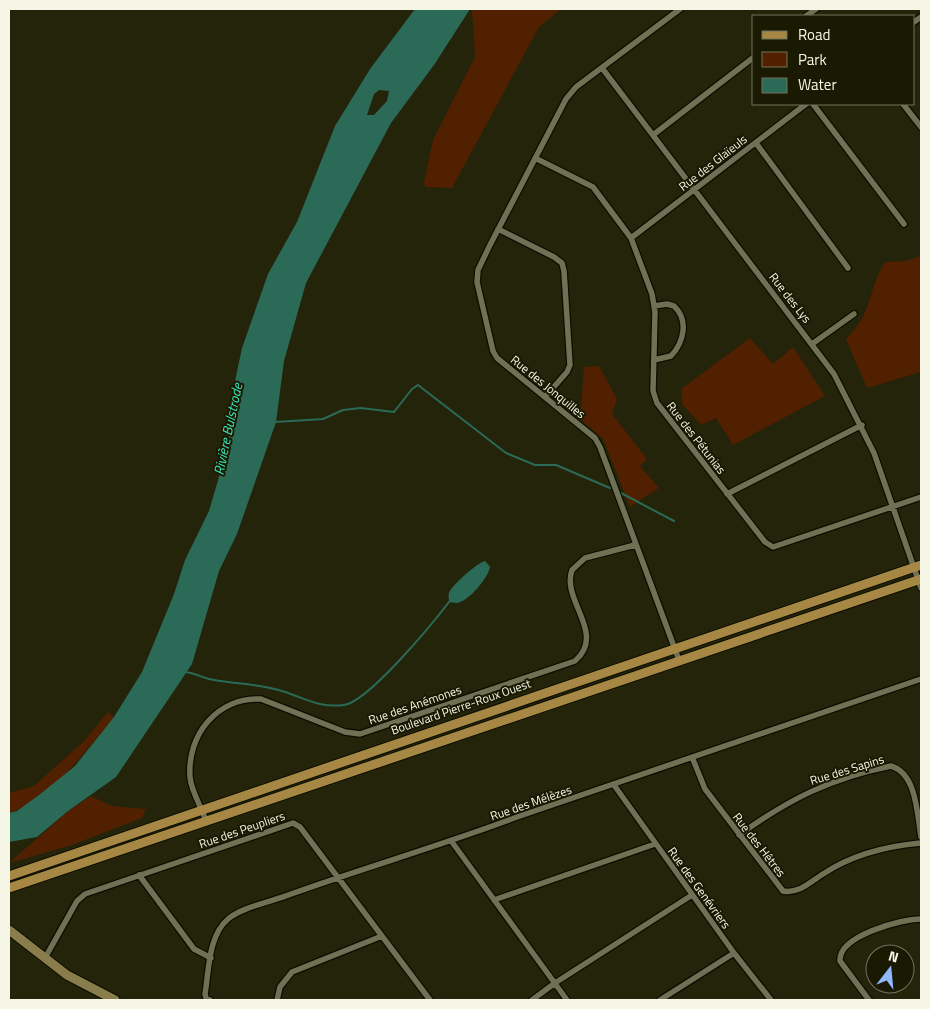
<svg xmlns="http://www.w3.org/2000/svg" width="930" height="1009" font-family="'Titillium Web',sans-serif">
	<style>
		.green { fill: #502000 }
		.water { fill: #2b6a57; fill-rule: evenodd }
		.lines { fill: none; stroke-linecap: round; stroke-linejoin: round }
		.stream { stroke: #2b6a57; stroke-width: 2 }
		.street-casing { stroke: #0d0d00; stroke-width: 8 }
		.secondary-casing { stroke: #0d0d00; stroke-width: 11 }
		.primary-casing { stroke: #0d0d00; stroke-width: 11 }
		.street { stroke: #6f7155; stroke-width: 5.5 }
		.secondary { stroke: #8a7d4c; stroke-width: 9 }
		.primary { stroke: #a68844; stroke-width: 9 }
		.labels { text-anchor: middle; stroke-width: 4; stroke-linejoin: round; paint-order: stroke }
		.street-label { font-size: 12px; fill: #f5f6e6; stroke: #1a1a02 }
		.water-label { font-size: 14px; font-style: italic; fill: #37e4b8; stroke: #1a1a02 }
	</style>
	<rect width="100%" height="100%" fill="#23240a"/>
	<!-- green -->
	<path class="green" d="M472,9H561L539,27L452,188L425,187L424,182L433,140L475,57Z
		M921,256V372L867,388L846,339C874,312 867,290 885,262L906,261Z
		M750,338L773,364L793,347L825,396L733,445L716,418L701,425L682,404L681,389Z
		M599,366L617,399L612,414L647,459L640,466L659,488L630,507L603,439L580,419L584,367Z
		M108,712L114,717C90,747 47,802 9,813V793L34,786L83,742Z
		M91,796L112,806L146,809L142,818L72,845L9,863L68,811Z"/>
	<!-- water -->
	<path class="water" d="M415,9H470L434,65L391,123L306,283L284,361L276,422L237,534L219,571L192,664L116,777L68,811L37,837L9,842V813L17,811L39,795L75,766L114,717L142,672L174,594L185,560L209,511L228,446L235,381L242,348L268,274L297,222L335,126L370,69ZM379,90L389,91L387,101L374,115H367L374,94Z
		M485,561L490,567C488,578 469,601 457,603C454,603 451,602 449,602C449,599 448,596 449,593C451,586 478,562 485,561Z"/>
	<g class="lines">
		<!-- stream -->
		<path class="stream" d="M275,422L323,419L343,410L361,408L394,412L412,389L418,385L506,453L535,465H556L610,488
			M621,493L674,521
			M185,672C196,673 204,679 214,680C237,684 260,684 282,691C305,698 318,708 344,705C368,702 433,623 449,602"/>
		<defs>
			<path id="street" d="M806,16L816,9
				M914,22L921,17
				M602,68L834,374L874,453L921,588
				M813,104L904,224
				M903,104L921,127
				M653,135L754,57
				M756,143L848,268
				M535,158L593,187L631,238L652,294L655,312L653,391L657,403L765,542L773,547L779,545L921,497
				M498,229L554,257L562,263L564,271L570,365L567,372L545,397
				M631,238L806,104
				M654,306L667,304L674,306C689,320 684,342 671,356L654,360
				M812,344L854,314
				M727,494L862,425
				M679,660L600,447L595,438L497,358L493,351L477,282L478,270L490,245L566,99L576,87L680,9
				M692,757L705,789L783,891C799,894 810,882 823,874C853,854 887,846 921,843
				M614,785L734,953L771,1000
				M206,821C202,808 191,791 190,777C187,735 217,697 261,699L345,732L360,734L575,661C607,633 561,601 572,570L585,558L635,545
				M739,835C788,800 830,778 891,766C917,774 917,814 921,837
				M452,842L567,1000
				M139,875L194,949L211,958
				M494,900L655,844
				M45,958L77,901L85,894L293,823L300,827L430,1000
				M210,1000L206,998L205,994C209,971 208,936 228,919C242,907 274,901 291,894C366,867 443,845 517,817L921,679
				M277,1000L280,987L292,972L382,936
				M532,1000L555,983L692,895
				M660,1000L734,953
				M869,1000L840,961C838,936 901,919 921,919"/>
			<path id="secondary" d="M9,930L67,975L115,1000"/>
			<path id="primary" d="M9,876L921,565
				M9,888L921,579"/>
		</defs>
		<!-- street casing -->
		<use href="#street" class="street-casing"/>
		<!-- secondary casing -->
		<use href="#secondary" class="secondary-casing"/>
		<!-- primary casing -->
		<use href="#primary" class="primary-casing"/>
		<!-- street -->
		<use href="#street" class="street"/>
		<!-- secondary -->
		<use href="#secondary" class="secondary"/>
		<!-- primary -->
		<use href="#primary" class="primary"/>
	</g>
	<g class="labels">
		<!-- street labels -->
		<g class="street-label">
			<text transform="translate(713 163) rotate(-38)" y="4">Rue des Glaïeuls</text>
			<text transform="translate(790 298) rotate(52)" y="4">Rue des Lys</text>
			<text transform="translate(548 387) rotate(39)" y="4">Rue des Jonquilles</text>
			<text transform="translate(696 438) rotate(52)" y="4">Rue des Pétunias</text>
			<text transform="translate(415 705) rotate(-19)" y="4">Rue des Anémones</text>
			<text transform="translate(461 707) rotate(-19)" y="4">Boulevard Pierre-Roux Ouest</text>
			<text transform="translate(847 770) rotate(-17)" y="4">Rue des Sapins</text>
			<text transform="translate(531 803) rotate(-19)" y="4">Rue des Mélèzes</text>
			<text transform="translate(242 830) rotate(-19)" y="4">Rue des Peupliers</text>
			<text transform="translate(759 845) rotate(52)" y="4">Rue des Hêtres</text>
			<text transform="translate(699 888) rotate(54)" y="4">Rue des Genévriers</text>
		</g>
		<!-- water labels -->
		<g class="water-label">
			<text transform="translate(228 429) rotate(-78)" y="5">Rivière Bulstrode</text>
		</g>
	</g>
	<!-- border -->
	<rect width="930" height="1009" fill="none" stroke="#f5f6e6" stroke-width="20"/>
	<!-- legend -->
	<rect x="752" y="15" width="162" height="90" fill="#1a1a02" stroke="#72725d"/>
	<rect x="762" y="31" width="25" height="8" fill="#a68844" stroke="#72725d"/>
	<text x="798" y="40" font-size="15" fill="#f5f6e6">Road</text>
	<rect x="762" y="52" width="25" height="15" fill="#502000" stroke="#72725d"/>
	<text x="798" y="65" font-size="15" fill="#f5f6e6">Park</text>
	<rect x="762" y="78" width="25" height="15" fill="#2b6a57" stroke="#72725d"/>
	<text x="798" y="90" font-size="15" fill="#f5f6e6">Water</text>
	<!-- north arrow -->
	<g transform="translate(890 969) rotate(16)"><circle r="24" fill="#1a1a02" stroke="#72725d"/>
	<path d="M0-4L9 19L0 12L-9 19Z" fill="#91b8fd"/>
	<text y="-8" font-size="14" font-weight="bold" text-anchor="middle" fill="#f5f6e6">N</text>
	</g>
</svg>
